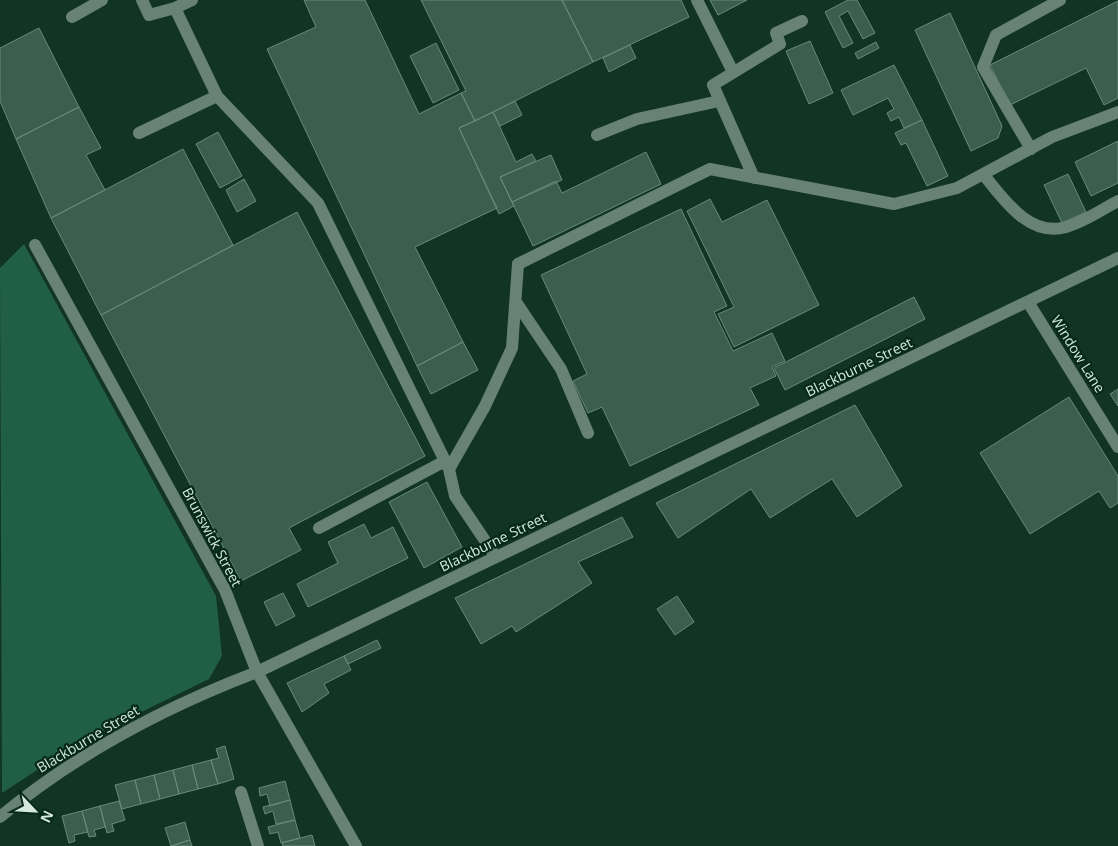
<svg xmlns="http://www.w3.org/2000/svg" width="1118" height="846" font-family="'Open Sans',sans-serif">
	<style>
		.green { fill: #205f45 }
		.building { fill: #3c5e4e; stroke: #678a79 }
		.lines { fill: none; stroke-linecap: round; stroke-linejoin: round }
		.minor { stroke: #688375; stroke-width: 12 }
		.labels { text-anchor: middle; stroke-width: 4.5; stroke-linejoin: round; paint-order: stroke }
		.street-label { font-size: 14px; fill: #d5e8de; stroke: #07291c }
	</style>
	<rect width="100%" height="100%" fill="#123425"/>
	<!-- green -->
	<path class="green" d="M24,244L216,596L222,656L209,679L80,742L2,793L0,268Z"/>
	<!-- building -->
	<path class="building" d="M304,0H365L419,114L461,93L475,121L459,128L497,208L415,247L463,342L417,366L267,49L316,27Z
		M421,0H562L593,62L475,121L461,93L466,91Z
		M562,0H681L689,17L593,62Z
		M710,0H747L718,15Z
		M848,0H857L875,33L863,39L848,11L839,16L853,43L843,48L825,12Z
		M1118,1V98L1104,105L1086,68L1010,105L990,65Z
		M950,13L1002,126L998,138L971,151L915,30Z
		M39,28L79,107L16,139L0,101V48Z
		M810,41L833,93L809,104L786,51Z
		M876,42L879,48L858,59L855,53Z
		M436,43L459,90L433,103L410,56Z
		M630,45L636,58L609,72L603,58Z
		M894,65L922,120L904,128L899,117L891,121L887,113L894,109L888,98L853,115L841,90Z
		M515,101L522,115L500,126L493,112Z
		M79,107L101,148L86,155L105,190L51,218L16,139Z
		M493,112L516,162L532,154L536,161L500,177L514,206L499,214L459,128Z
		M922,120L948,176L927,186L906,143L901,145L895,133Z
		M218,132L242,176L220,188L196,144Z
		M1118,141V183L1091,196L1075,162Z
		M183,149L233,245L101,315L51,218Z
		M646,152L661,184L533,246L512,202L556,181L562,193Z
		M551,155L562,180L512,202L500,177Z
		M1068,174L1086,212L1062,223L1044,185Z
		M244,179L256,201L237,212L226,190Z
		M710,199L722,222L767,200L819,305L734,347L718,314L734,307L687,211Z
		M681,209L727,306L714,312L733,351L772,333L785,361L772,367L776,376L750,388L759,405L630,466L602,407L588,413L573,381L587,374L541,275Z
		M297,212L425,456L289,528L301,550L241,581L101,315Z
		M914,297L925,319L785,390L774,368Z
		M463,342L478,370L431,394L417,366Z
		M1118,389V406L1110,394Z
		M1069,397L1118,476V503L1110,508L1099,491L1030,534L980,453Z
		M855,405L902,486L857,517L832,479L770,518L751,489L678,538L656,503Z
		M427,482L462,547L424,568L389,502Z
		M622,517L633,537L578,562L592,583L516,632L512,626L481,644L455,598Z
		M364,524L371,538L393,527L408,558L308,607L297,584L338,563L328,542Z
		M283,593L295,616L276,626L264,602Z
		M677,596L694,622L675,635L657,609Z
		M377,640L381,648L348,664L344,656Z
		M344,656L351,670L324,684L329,693L302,712L287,683Z
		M225,746L234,779L218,784L211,760L219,758L216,749Z
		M211,760L218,784L198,789L192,765Z
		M192,765L198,789L179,794L173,770Z
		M173,770L179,794L160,799L154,775Z
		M154,775L160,799L141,804L135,780Z
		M135,780L141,804L122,809L115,785Z
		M285,781L290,800L270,806L267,794L260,796L259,788Z
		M290,800L295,820L276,824L273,811L265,814L263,807Z
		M119,801L125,820L112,824L114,831L107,833L100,806Z
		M100,806L105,827L94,830L96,836L89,837L82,811Z
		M82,811L88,832L74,835L75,841L69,843L62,816Z
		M295,820L300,838L281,843L278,832L270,834L268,827Z
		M185,822L190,840L171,846L165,828Z
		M312,835L315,846H283L282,843Z
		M190,840L192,846H171Z"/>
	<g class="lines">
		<!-- minor -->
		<path class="minor" d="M142,0L149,15L175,8L217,96L318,203L449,469
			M697,0L733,72
			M175,8L192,0
			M72,17L102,0
			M139,133L217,96
			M597,135L637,119L719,101
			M1031,149L983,67L996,35L1060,0
			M983,174C1003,198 1029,238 1066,227C1084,222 1101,210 1118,201
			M754,178L713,85L780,44L776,33L802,21
			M35,245L225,590L257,672L356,846
			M516,302L561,369L588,433
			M1028,302L1118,447
			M319,528L445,461
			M496,557L455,496L449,469L485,406L512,348L518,264L710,169L894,204L957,188L1052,137L1118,112
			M241,792L258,846
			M0,817C77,753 165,707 257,672L1118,258"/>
	</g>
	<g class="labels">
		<!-- street labels -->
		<g class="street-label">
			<text transform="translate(1078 354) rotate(58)" y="5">Window Lane</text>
			<text transform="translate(859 367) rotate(-26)" y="5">Blackburne Street</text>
			<text transform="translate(212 537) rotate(62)" y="5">Brunswick Street</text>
			<text transform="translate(493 542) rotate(-26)" y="5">Blackburne Street</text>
			<text transform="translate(88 739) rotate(-31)" y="5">Blackburne Street</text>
		</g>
	</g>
	<!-- north arrow -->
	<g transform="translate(35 811) rotate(115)" stroke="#07291c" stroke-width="4" paint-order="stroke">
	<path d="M0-4L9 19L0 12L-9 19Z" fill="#d5e8de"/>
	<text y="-8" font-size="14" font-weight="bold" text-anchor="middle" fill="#d5e8de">N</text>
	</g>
</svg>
